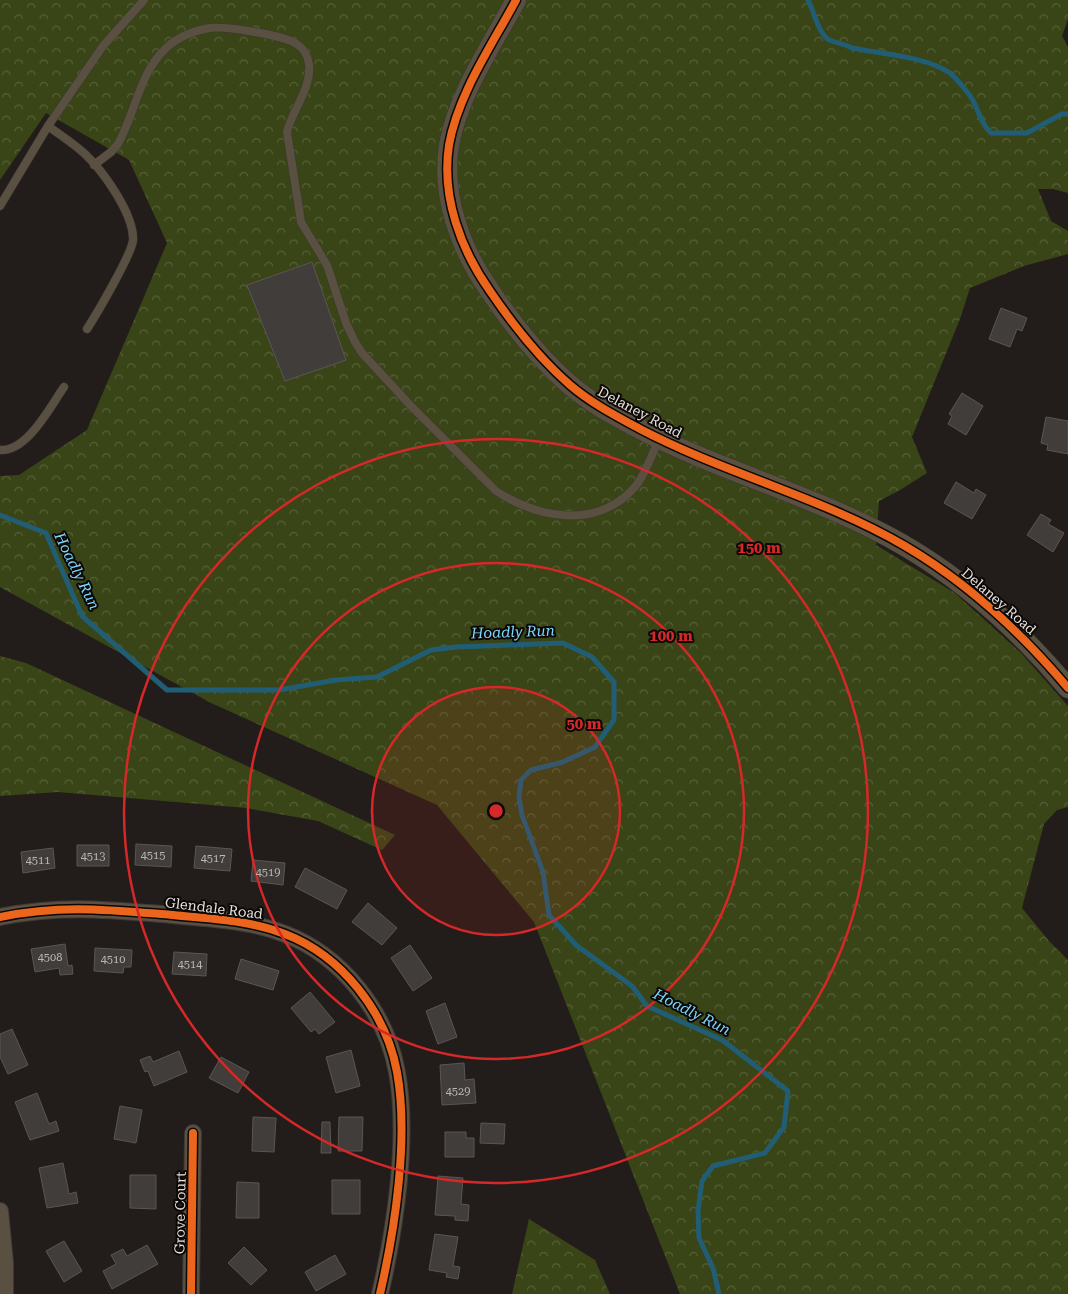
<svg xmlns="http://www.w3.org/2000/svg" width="1068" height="1294" font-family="'Roboto Serif',serif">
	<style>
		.forest { fill: url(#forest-crowns) }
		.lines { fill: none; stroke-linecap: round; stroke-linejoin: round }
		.stream { stroke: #215e76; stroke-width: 5 }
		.building { fill: #403d3a; stroke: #5b5653 }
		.service-casing { stroke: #3d3836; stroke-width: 9 }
		.minor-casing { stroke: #3d3836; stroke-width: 18 }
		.tertiary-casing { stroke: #3d3836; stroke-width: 21 }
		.service { stroke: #595042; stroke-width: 8 }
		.minor { stroke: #595042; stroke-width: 16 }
		.tertiary { stroke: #595042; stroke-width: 20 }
		.cycleway-casing { stroke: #0b0806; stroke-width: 11 }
		.cycleway { stroke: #eb651d; stroke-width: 8 }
		.ring { fill: none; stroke: #d62828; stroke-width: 2.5 }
		.labels { text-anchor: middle; stroke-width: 4; stroke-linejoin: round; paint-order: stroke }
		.number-label { font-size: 11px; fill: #bdb7b4 }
		.street-label { font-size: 14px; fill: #e7e0dc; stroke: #0b0806 }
		.water-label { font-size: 15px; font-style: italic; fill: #7dd7fe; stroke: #0b0806 }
		.centre { fill: #d62828; stroke: #0b0806; stroke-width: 2.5 }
		.ring-label { font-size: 15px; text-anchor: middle; font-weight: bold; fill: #d62828; stroke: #0b0806; stroke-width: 4; stroke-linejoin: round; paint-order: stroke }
	</style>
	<defs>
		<pattern id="forest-crowns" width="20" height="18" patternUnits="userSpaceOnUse" patternTransform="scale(1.25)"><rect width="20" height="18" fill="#394516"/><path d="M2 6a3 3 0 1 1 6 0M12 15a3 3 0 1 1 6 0" fill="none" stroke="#566037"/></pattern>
	</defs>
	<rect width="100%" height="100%" fill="#221d1a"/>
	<!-- forest -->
	<path class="forest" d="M0,0H1068V19L1062,36L1068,47V193L1053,189H1038L1051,221L1068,231V254L1024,266L970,288L960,319L912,437L927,473L900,490L879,501L876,545L955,593L1021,653L1068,706V807L1057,810L1044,824L1022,908L1049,941L1068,960V1294H680L534,922L437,805L211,703L0,587V476L19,475L87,430L167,243L129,160L46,113L0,180Z
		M0,656L26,663L395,835L382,850L318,821L246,808L58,792L0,796Z
		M529,1219L595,1260L610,1294H512Z"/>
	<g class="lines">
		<!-- stream -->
		<path class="stream" d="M808,0C814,11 818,33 829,40C837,43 845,44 852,48C881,54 925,56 950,73C956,78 963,87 968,93C979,106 978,121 991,133H1027L1062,114H1068
			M0,515L46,533L82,616L167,690H279L336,680L377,677L431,650L456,647L563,643L592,657L614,682V720L595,747L563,762L531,770L521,780L519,797L522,815L543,872L549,915L576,945L632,986L647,1006L722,1040L788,1091L784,1127L765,1153L713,1166L702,1181L698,1211L699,1238L713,1268L719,1294"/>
	</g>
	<!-- building -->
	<path class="building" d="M312,262L346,360L285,381L247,285Z
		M1001,308L1027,318L1022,331L1017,329L1010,347L989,339Z
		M962,393L983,406L966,435L948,424L952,416L949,414Z
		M1046,417L1068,421V454L1047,450L1048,445L1041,443Z
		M956,482L974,493L976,489L986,495L972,519L944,503Z
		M1041,514L1051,520L1048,524L1064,533L1053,552L1027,535Z
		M136,844L172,846L171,867L135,865Z
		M77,845H109V866H77Z
		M196,846L232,849L230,871L194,868Z
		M53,848L55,868L23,873L21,852Z
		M253,860L285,863L283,885L251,881Z
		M305,868L347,890L337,909L295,887Z
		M368,903L397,928L382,945L352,922Z
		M65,944L68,966L72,965L73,974L60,975L59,968L35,972L31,949Z
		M410,945L432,978L413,991L391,958Z
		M95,948L132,950L131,967H124L123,973L94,971Z
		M174,952L207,954L206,976L172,974Z
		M241,959L279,971L273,990L235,979Z
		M310,992L335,1022L319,1034L315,1029L311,1032L291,1008Z
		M445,1003L457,1037L438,1044L426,1011Z
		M12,1029L28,1065L8,1074L0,1057V1034Z
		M351,1050L360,1086L336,1093L326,1057Z
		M179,1051L187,1072L154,1086L148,1071L145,1072L140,1060L150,1056L153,1062Z
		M221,1057L249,1072L238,1093L209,1078Z
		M464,1063L465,1080L474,1079L476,1103L442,1105L440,1065Z
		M37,1093L49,1124L56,1121L59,1131L30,1140L15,1102Z
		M120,1106L142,1110L136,1143L114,1139Z
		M253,1117L276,1118L274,1152L252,1151Z
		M339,1117H363L362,1151H338Z
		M322,1122H330L331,1153H321Z
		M481,1123L505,1124L504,1144L480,1143Z
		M445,1132H466V1138H474V1157H445Z
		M63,1163L69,1194L76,1192L78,1203L47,1208L39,1168Z
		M130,1175H156V1209L130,1208Z
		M438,1176L463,1178L461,1204L469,1205L468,1221L455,1220V1216L435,1215Z
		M332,1180H360V1214H332Z
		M237,1182L259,1183V1218H236Z
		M435,1234L458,1237L453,1266L460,1267L458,1279L446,1277L447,1273L429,1270Z
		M64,1241L82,1271L64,1282L46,1251Z
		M147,1245L158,1264L112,1289L103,1271L116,1264L111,1255L123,1249L127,1256Z
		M244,1247L267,1270L251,1285L228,1263Z
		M335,1255L346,1274L316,1291L305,1272Z"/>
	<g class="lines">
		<defs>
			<path id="service" d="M48,126C60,135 73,143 85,154C103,171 134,214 133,240C132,254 96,315 87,329
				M94,165L111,152L118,144C135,114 139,74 165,49C176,38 194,31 209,28C225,26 286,35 298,45C304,49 308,57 309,64C312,88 292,110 287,132L301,222L327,265L346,323L355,342L362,353L410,405L496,491C538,518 596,530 634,488C645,476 651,455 659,440
				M0,206L48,126L103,46L144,0
				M0,450C27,452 50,407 64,387"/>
			<path id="minor" d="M0,917C62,904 111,910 173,915C211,919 249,920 285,934C342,956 386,1012 397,1072C409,1138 395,1229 380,1294
				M0,1211L5,1263V1294
				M191,1294L193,1133"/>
			<path id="tertiary" d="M516,0C492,45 458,94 449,145C441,197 461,250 490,291C513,325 539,358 570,385C591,403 616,416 640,429C726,474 821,497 905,546C968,583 1021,632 1068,688"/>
		</defs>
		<!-- service casing -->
		<use href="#service" class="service-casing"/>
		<!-- minor casing -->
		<use href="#minor" class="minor-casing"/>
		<!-- tertiary casing -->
		<use href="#tertiary" class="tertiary-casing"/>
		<!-- service -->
		<use href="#service" class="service"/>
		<!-- minor -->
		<use href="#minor" class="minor"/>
		<!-- tertiary -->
		<use href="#tertiary" class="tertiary"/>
		<defs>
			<path id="cycleway" d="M516,0C492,45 458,94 449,145C441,197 461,250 490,291C513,325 539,358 570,385C591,403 616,416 640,429C726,474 821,497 905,546C968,583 1021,632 1068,688
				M0,917C62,904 111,910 173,915C211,919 249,920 285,934C342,956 386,1012 397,1072C409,1138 395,1229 380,1294
				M191,1294L193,1133"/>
		</defs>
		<!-- cycleway casing -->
		<use href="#cycleway" class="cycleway-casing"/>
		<!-- cycleway -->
		<use href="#cycleway" class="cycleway"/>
	</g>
	<!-- distance rings -->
	<circle cx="496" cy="811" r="124" fill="#d62828" fill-opacity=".12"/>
	<g class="ring">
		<circle cx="496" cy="811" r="124"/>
		<circle cx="496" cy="811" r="248"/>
		<circle cx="496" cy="811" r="372"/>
	</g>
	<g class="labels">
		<!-- number labels -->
		<g class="number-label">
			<text x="153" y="859">4515</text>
			<text x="93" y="860">4513</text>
			<text x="213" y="862">4517</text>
			<text x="38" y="864">4511</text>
			<text x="268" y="876">4519</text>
			<text x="50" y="961">4508</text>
			<text x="113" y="963">4510</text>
			<text x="190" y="968">4514</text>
			<text x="458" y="1095">4529</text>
		</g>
		<!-- street labels -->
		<g class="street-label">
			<text transform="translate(640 412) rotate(28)" y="5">Delaney Road</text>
			<text transform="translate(999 601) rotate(41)" y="5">Delaney Road</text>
			<text transform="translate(214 908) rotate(7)" y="5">Glendale Road</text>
			<text transform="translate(180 1213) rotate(-89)" y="5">Grove Court</text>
		</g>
		<!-- water labels -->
		<g class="water-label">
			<text transform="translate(77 571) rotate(64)" y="5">Hoadly Run</text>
			<text transform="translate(513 632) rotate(-2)" y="5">Hoadly Run</text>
			<text transform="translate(692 1012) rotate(27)" y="5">Hoadly Run</text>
		</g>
	</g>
	<circle cx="496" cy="811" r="8" class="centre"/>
	<g class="ring-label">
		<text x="759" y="553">150 m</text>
		<text x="671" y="641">100 m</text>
		<text x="584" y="729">50 m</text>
	</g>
</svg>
